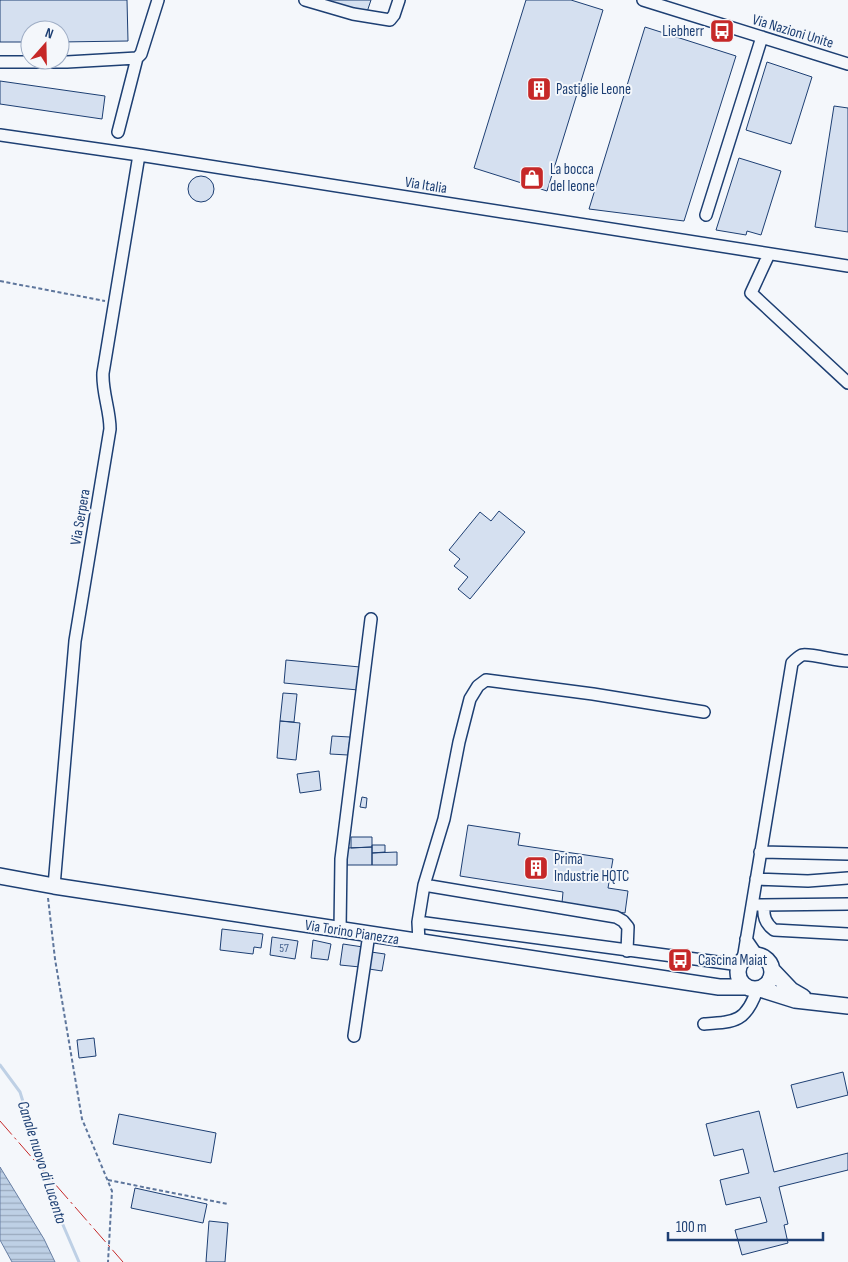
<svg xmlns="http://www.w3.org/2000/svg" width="848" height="1262" font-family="'Sofia Sans Condensed',sans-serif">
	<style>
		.water { fill: url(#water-rules); stroke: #687fa3 }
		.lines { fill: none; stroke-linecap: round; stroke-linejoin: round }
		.stream { stroke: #bed0e5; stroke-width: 3 }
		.building { fill: #d5e0f0; stroke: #1d3f73 }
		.minor-casing { stroke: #1d3f73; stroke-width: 14 }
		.major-casing { stroke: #1d3f73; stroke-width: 18 }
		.path { stroke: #5e769c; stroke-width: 2; stroke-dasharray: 4 2.5; stroke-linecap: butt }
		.minor { stroke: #f4f7fb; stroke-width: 11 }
		.major { stroke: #f4f7fb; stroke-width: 15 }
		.power { stroke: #c62828; stroke-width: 1; stroke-dasharray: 18 4 2.5 4; stroke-linecap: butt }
		.labels { text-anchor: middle; stroke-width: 4; stroke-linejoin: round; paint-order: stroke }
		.number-label { font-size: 12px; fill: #4b6792 }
		.poi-label { font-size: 15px; fill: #1d3f73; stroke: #f4f7fb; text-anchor: start }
		.street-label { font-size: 15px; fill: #1d3f73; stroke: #f4f7fb }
		.water-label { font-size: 16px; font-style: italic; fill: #1d3f73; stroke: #f4f7fb }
	</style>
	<defs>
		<pattern id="water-rules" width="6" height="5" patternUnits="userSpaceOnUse" patternTransform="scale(1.25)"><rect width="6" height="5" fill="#bed0e5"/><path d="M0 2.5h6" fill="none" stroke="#9aaabe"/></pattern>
	</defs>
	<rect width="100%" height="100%" fill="#f4f7fb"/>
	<!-- water -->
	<path class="water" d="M0,1167L44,1239L55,1262H12L0,1240Z"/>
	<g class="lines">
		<!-- stream -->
		<path class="stream" d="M0,1065L20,1092L57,1211L79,1262"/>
	</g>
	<!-- building -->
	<path class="building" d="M0,0H127L128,41L60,42V30H30V42H0Z
		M324,0H371L367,12Z
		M526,0H571L603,10L547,191L474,168Z
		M645,27L736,56L684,221L589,209Z
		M767,62L812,77L791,144L746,130Z
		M0,81L105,96L102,119L0,104Z
		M834,106L848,108V232L815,227Z
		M739,158L781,171L761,235L747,231L746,235L716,230Z
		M188 189a13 13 0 1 1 26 0a13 13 0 1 1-26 0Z
		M499,511L525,532L470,599L458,589L468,577L454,566L460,559L449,550L480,512L491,521Z
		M286,660L360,667L358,690L284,683Z
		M283,693L297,694L294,722L280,721Z
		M280,721L300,723L296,760L277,758Z
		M332,736L350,737L348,755L330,754Z
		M319,771L321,790L300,793L297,774Z
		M362,797L367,798L366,808L360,807Z
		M468,825L520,833L518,845L613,859L608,888L628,891L625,913L562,903L563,892L460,876Z
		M351,837H372V847L351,848Z
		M372,845H385V852L372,853Z
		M372,847V865H347V848Z
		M397,852V865H372V853Z
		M222,929L263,934L261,948L254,947L253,954L220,950Z
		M272,937L298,941L295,959L270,955Z
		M313,940L331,944L328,960L311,958Z
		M343,944L363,947L360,967L340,965Z
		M371,952L385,954L382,971L369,969Z
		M94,1038L96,1056L79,1058L77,1040Z
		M843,1072L848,1095L797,1108L791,1085Z
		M759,1111L774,1172L848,1153V1170L779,1187L788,1224L784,1225L788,1243L742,1255L735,1230L767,1222L760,1197L726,1205L720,1180L749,1173L743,1149L714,1156L706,1124Z
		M119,1114L216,1133L211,1163L113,1144Z
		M135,1188L207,1204L203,1223L131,1208Z
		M209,1221L228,1223L225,1262H206Z"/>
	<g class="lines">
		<defs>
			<path id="minor" d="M305,0L353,14L390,20L394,15L399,0
				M643,0L848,64
				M0,62H67L137,58L141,54L158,0
				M118,132L137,58
				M0,135L139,155L848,266
				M706,215L762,37
				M769,254L751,293L848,383
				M760,852L848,854
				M756,879L808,881L848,878
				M424,885L616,917L623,921L628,927L627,951
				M54,886L75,641L110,429C110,410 102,392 103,373L139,155
				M758,905L848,904
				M764,905C763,916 765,923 774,930L848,934
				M418,922L424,885L444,819L459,742L470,699L478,686L486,680L593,694L704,712
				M340,930L341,859L371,619
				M746,939L757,955
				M419,942L418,922L740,965
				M743,960L792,663C795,660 798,657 802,655C810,653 836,661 848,661
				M704,1024C735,1022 746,1022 757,990
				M354,1036L369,934"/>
			<path id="major" d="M0,876L54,886L719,987H746
				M738 972a17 17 0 1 1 34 0a17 17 0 1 1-34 0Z
				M773,971L791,990L803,997
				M760,989L795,1000L848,1006"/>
		</defs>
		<!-- minor casing -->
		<use href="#minor" class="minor-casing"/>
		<!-- major casing -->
		<use href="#major" class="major-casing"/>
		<!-- path -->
		<path class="path" d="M0,281L105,301
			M48,898L55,959L82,1119L112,1191L108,1262
			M108,1180L228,1204"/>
		<!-- minor -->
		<use href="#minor" class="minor"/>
		<!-- major -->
		<use href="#major" class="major"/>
		<!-- power -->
		<path class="power" d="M0,1121L123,1262"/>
	</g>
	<!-- icons -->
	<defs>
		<symbol id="bus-square" viewBox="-11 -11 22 22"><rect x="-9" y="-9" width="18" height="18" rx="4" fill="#c62828" stroke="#f4f7fb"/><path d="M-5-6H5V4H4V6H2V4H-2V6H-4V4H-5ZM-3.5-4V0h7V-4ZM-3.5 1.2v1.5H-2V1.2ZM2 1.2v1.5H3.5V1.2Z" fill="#fff"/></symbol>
		<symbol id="building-square" viewBox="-11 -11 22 22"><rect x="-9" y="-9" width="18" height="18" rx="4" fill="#c62828" stroke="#f4f7fb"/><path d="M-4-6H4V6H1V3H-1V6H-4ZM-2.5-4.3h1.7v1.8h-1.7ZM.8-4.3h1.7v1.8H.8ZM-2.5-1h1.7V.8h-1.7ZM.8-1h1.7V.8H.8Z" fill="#fff"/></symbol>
		<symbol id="shop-square" viewBox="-11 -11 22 22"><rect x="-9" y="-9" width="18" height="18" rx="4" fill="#c62828" stroke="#f4f7fb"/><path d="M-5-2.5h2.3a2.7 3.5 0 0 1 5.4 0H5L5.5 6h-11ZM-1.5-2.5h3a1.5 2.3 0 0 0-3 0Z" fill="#fff"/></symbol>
	</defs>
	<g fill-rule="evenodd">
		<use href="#bus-square" x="708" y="17" width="28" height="28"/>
		<use href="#building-square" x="525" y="75" width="28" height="28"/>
		<use href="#shop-square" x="518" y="164" width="28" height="28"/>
		<use href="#building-square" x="522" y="854" width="28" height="28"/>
		<use href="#bus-square" x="666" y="946" width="28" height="28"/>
	</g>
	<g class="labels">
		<!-- number labels -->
		<g class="number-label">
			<text x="284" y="952">57</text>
		</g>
		<!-- poi labels -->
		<g class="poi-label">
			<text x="704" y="36" text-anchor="end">Liebherr</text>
			<text x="556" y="94">Pastiglie Leone</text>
			<text x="550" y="174">La bocca<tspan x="550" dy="17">del leone</tspan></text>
			<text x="554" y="864">Prima<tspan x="554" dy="17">Industrie HQTC</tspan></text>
			<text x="698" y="965">Cascina Maiat</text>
		</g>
		<!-- street labels -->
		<g class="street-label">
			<text transform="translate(793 31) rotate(17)" y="5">Via Nazioni Unite</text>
			<text transform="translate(426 185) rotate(9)" y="5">Via Italia</text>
			<text transform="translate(80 517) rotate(-80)" y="5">Via Serpera</text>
			<text transform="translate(352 932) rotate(9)" y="5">Via Torino Pianezza</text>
		</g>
		<!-- water labels -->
		<g class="water-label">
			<text transform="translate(43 1162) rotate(72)" y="6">Canale nuovo di Lucento</text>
		</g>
	</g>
	<!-- north arrow -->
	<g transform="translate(45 45) rotate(20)"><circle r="24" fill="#f4f7fb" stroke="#9eadc5"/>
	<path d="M0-4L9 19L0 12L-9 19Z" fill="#c62828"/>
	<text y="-8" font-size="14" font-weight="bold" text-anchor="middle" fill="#1d3f73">N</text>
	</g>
	<!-- scale -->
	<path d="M668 1232v8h155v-8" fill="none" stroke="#1d3f73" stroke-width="2.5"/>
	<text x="676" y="1232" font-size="15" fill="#1d3f73" stroke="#f4f7fb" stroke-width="4" paint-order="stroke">100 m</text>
</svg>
